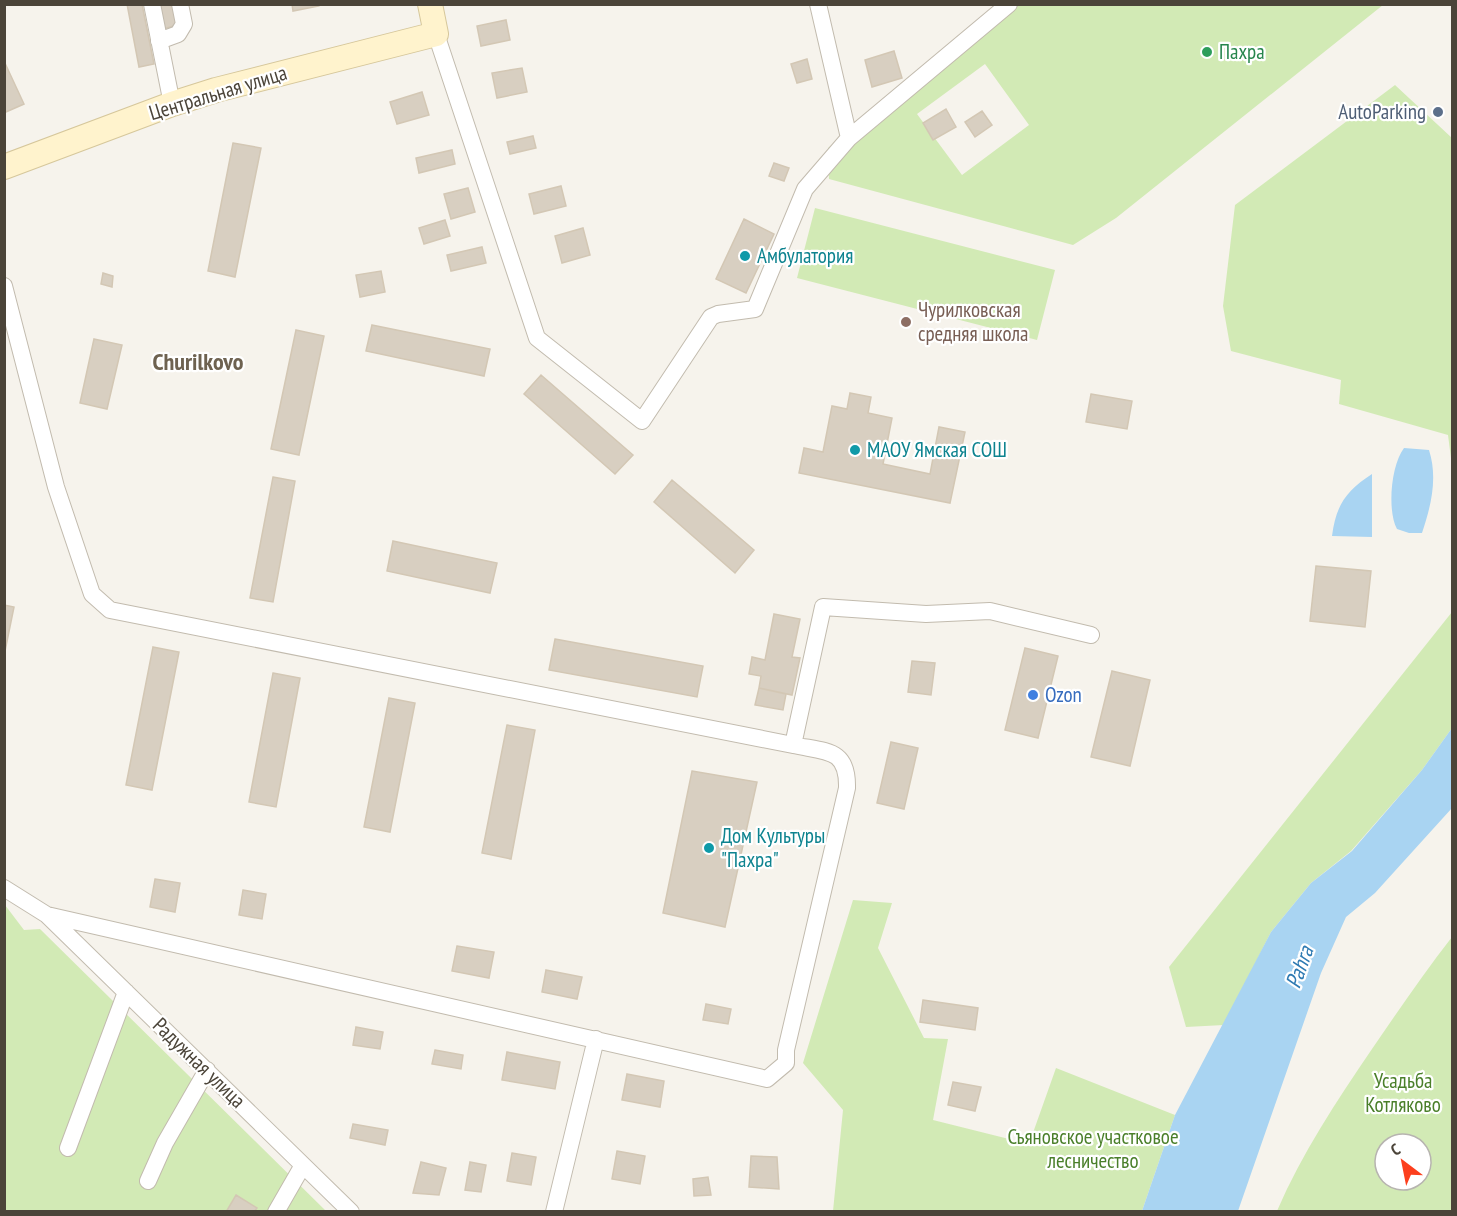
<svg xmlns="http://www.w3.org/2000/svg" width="1457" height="1216" font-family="'PT Sans Narrow',sans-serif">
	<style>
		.green { fill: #d2eab5; fill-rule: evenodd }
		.water { fill: #a9d4f2 }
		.building { fill: #d8cfc1; stroke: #d3c7b4; stroke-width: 1.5 }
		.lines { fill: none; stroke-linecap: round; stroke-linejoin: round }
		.street-casing { stroke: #c2bbae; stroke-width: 18 }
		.secondary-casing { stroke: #d6c79b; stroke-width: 26 }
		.street { stroke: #fff; stroke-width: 16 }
		.secondary { stroke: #fff3cd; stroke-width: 24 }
		.leisure-dot { fill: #2e9e5b; stroke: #fff; stroke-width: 2 }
		.service-dot { fill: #5c6f8a; stroke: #fff; stroke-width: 2 }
		.culture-dot { fill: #0f9aa8; stroke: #fff; stroke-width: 2 }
		.education-dot { fill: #8d6e63; stroke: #fff; stroke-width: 2 }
		.shop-dot { fill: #3f7fe0; stroke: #fff; stroke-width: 2 }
		.labels { text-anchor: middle; stroke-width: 4.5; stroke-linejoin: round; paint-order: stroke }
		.leisure-label { font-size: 21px; fill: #27864d; stroke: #fff; text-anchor: start }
		.street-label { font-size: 21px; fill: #4b4439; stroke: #fff }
		.service-label { font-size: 21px; fill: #4e5e75; stroke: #fff; text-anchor: end }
		.culture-label { font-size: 21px; fill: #0d838f; stroke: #fff; text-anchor: start }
		.education-label { font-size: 21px; fill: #785e54; stroke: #fff; text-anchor: start }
		.shop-label { font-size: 21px; fill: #366cbe; stroke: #fff; text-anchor: start }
		.park-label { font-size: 21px; fill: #4a7f2a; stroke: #fff }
		.water-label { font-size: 22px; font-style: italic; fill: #2e7ab2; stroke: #fff }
		.quarter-label { font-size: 24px; font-weight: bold; fill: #6e6250; stroke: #fff }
	</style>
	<rect width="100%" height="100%" fill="#f6f3ec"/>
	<!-- green -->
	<path class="green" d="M1008,5H1383L1116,218L1073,245L829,179L828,148ZM985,64L1029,125L962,175L917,114Z
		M1395,85L1452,138V466L1448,435L1339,404L1341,380L1231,351L1223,306L1235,205Z
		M815,208L1055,270L1037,340L797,278Z
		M1452,612V728L1422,770L1351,851L1311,883L1271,932L1224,1025L1186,1027L1169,967Z
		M853,900L892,903L878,948L924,1038L948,1039L933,1120L1029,1144L1056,1068L1175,1115L1142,1211H833L843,1110L803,1063Z
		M5,905L24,930L40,929L326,1211L5,1212Z
		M1452,937V1211H1277C1302,1153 1336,1102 1372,1049C1398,1011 1424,973 1452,937ZM1385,1144H1421V1180H1385Z"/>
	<!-- water -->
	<path class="water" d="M1404,448L1429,450C1438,478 1431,506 1422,533H1409L1397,529C1387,511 1391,465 1404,448Z
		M1372,474V537L1332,536C1336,505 1346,491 1372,474Z
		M1452,728V808L1375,893L1346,917L1321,973L1238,1211H1142L1175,1115L1271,932L1311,883L1352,851L1422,770Z"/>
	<!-- building -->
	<path class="building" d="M127,4H142L154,64L139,67Z
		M159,4H176L181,24L163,29Z
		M292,4H319V6L293,11Z
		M506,20L510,40L481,46L477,26Z
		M894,51L902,78L872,87L865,60Z
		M807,59L812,79L797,83L791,64Z
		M4,61L24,104L6,112L4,108Z
		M522,68L527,92L497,98L492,73Z
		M422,92L429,115L397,124L390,102Z
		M946,109L956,127L933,140L923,123Z
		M982,111L992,125L975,137L965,122Z
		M533,136L536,148L510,154L507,142Z
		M233,143L261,148L235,277L208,271Z
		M452,150L455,164L419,173L416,158Z
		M774,163L789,168L784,181L769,176Z
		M561,186L566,206L534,214L529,194Z
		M468,188L475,212L451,219L444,194Z
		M744,219L774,234L746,293L716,279Z
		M445,220L450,236L424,244L419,228Z
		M583,228L590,255L562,263L555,236Z
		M482,247L486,263L451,271L447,255Z
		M381,271L385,292L360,297L356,275Z
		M103,273L113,276L112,287L101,284Z
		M372,325L490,349L484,376L366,351Z
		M296,330L324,336L299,455L271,449Z
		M94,339L122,345L107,409L80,403Z
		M541,375L633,455L615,474L524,394Z
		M850,393L871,397L868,413L892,418L883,464L930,474L939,427L965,432L950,503L799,473L804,448L823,452L832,406L847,409Z
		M1091,394L1132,401L1127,429L1086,422Z
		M273,477L295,481L273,602L250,598Z
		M672,480L754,550L735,573L654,502Z
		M393,541L497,563L490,593L387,571Z
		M1316,566L1371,571L1365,627L1310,621Z
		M4,605L14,607L4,656Z
		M774,614L800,619L792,657L800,658L792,695L759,688L761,676L749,674L752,657L765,660Z
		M555,639L703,666L697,697L549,670Z
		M153,647L179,652L152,790L126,785Z
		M1025,648L1058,656L1038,738L1005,730Z
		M912,661L935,663L931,695L908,692Z
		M1112,671L1150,680L1130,766L1091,757Z
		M273,673L300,678L276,807L249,802Z
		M759,688L786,694L783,710L755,705Z
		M389,698L415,703L390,832L364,827Z
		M507,725L535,730L511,859L482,853Z
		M891,742L918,748L904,809L877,803Z
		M692,771L757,782L725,927L663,913Z
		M155,879L180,883L175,912L150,907Z
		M243,890L266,894L262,919L239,915Z
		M457,946L494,952L489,978L452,971Z
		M546,970L582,977L577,999L542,992Z
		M923,1000L978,1008L975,1030L920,1022Z
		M706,1004L731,1009L728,1024L703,1020Z
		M356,1027L383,1032L380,1049L353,1045Z
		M435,1050L463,1055L461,1069L432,1064Z
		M507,1052L560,1062L555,1089L502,1080Z
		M627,1074L664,1081L660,1107L622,1100Z
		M953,1082L981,1087L975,1111L948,1105Z
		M353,1124L388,1130L385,1145L350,1138Z
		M617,1151L645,1156L640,1184L612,1179Z
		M512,1153L536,1157L531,1185L507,1181Z
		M751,1156L777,1157L779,1189L749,1187Z
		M421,1162L446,1168L439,1195L413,1193Z
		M470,1162L486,1165L481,1192L465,1190Z
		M708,1177L711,1195L694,1196L693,1179Z
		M236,1195L257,1208L254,1212H226Z"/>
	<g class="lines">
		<defs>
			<path id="street" d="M152,4L172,104
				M818,4L849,138
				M436,34L537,338L642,421L711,317L718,314L755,309L805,189L849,138L1009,4
				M159,41L178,34L184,24L180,4
				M4,286L56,487L92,594L110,610L793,745C826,752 848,748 847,788L786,1050V1063L767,1079L47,915L4,888
				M793,745L823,607L926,614L990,611L1091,635
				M47,915L351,1212
				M68,1148L126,992
				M148,1181L165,1143L207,1070
				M276,1212L303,1165
				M554,1212L596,1039"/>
			<path id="secondary" d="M4,167L172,104L216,90L436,34L430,4"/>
		</defs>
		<!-- street casing -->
		<use href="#street" class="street-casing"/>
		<!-- secondary casing -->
		<use href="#secondary" class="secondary-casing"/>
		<!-- street -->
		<use href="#street" class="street"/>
		<!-- secondary -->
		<use href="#secondary" class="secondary"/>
	</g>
	<!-- markers -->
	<circle class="leisure-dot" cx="1207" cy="52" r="6"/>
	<circle class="service-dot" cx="1438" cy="112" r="6"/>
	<g class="culture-dot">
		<circle cx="745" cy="256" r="6"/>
		<circle cx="855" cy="450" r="6"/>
		<circle cx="709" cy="848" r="6"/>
	</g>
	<circle class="education-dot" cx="906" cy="322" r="6"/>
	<circle class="shop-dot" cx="1033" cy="695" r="6"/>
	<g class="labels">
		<!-- leisure labels -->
		<g class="leisure-label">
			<text x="1219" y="59">Пахра</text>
		</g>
		<!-- street labels -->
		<g class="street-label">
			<text transform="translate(218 93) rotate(-17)" y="7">Центральная улица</text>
			<text transform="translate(199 1063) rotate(44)" y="7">Радужная улица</text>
		</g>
		<!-- service labels -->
		<g class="service-label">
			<text x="1426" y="119">AutoParking</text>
		</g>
		<!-- culture labels -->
		<g class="culture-label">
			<text x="757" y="263">Амбулатория</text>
			<text x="867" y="457">МАОУ Ямская СОШ</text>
			<text x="721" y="843">Дом Культуры<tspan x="721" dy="24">"Пахра"</tspan></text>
		</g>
		<!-- education labels -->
		<g class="education-label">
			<text x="918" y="317">Чурилковская<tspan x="918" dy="24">средняя школа</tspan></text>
		</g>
		<!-- shop labels -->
		<g class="shop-label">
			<text x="1045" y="702">Ozon</text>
		</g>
		<!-- park labels -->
		<g class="park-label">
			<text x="1403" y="1088">Усадьба<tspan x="1403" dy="24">Котляково</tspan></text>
			<text x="1093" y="1144">Съяновское участковое<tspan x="1093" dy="24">лесничество</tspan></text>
		</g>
		<!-- water labels -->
		<g class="water-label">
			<text transform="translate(1299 967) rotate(-70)" y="8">Pahra</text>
		</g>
		<!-- quarter labels -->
		<g class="quarter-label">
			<text x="198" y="370">Churilkovo</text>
		</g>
	</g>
	<!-- border -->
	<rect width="1457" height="1216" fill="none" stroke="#4b4439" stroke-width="12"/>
	<!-- north arrow -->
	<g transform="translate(1403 1162) rotate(328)"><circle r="28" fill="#ffffff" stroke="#b7b4b0" stroke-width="1.5"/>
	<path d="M0-4.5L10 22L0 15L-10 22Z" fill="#fc3f1d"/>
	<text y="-9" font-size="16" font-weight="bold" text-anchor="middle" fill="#4b4439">С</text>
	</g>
</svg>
